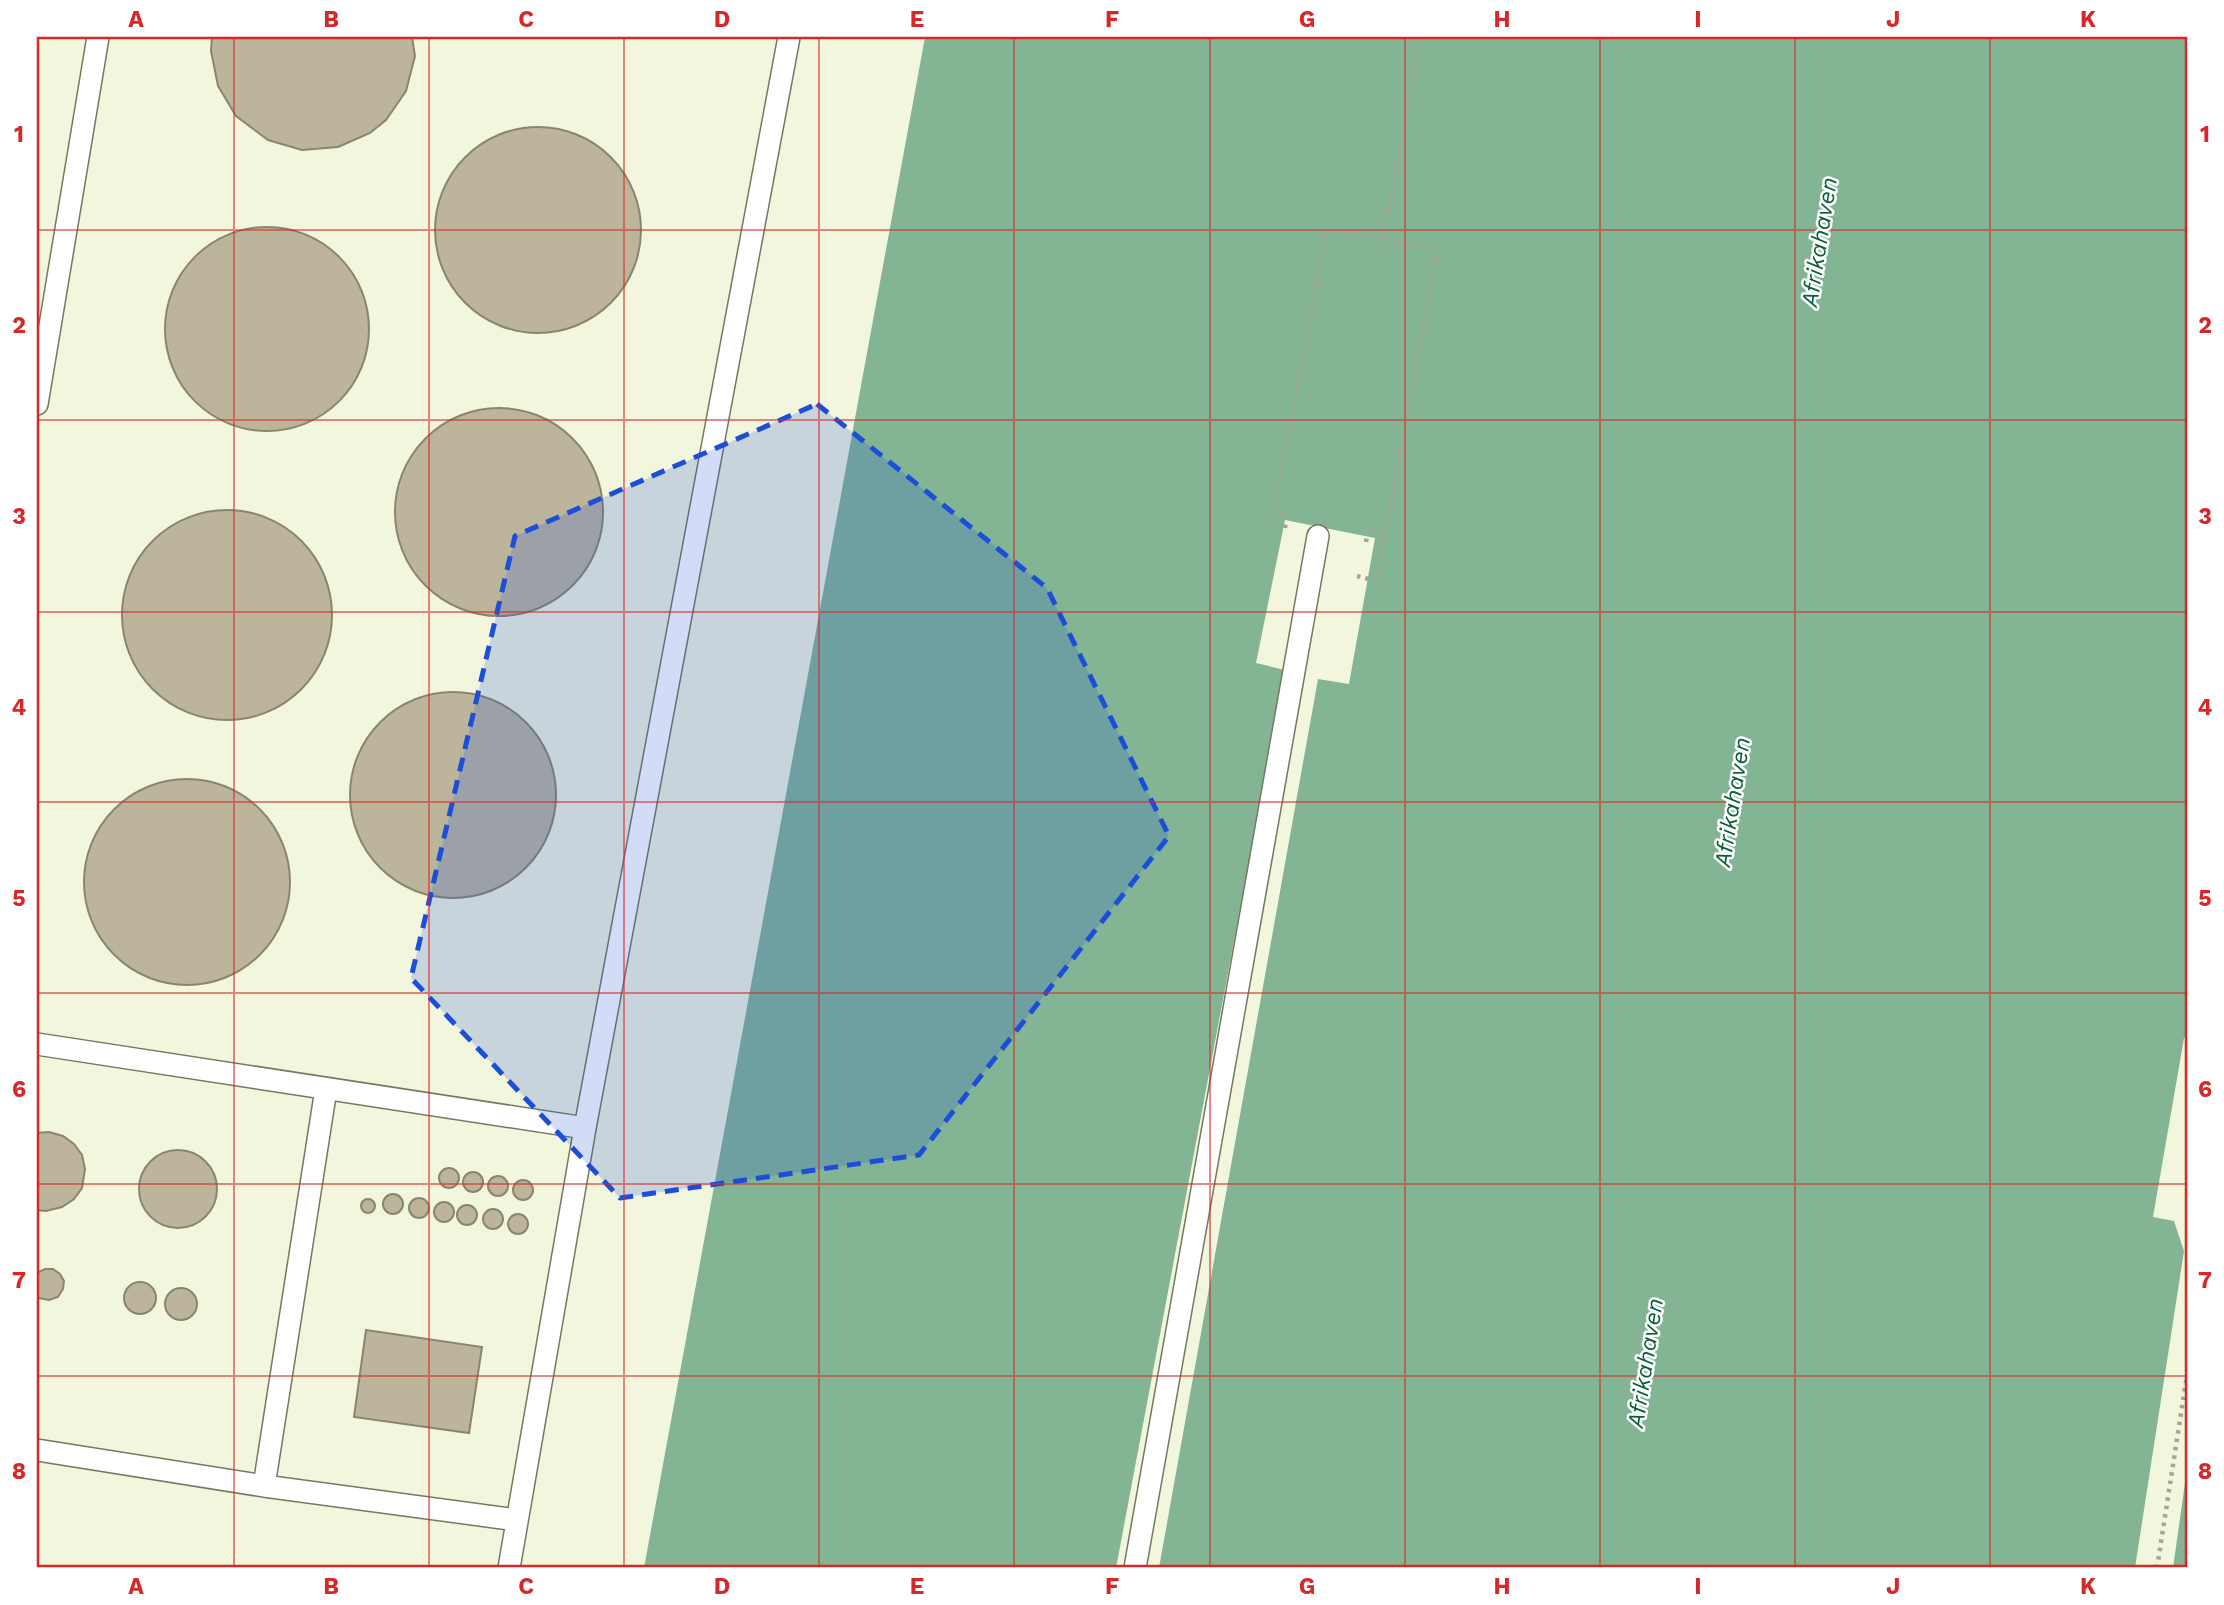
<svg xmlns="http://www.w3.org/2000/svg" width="2224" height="1605" font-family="'Work Sans',sans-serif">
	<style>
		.water { fill: #83b595 }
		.building { fill: #bcb59c; stroke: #8c856e; stroke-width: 2 }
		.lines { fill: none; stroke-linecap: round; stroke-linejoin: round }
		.service-casing { stroke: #757861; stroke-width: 24 }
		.path { stroke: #a2a692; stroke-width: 4.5; stroke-dasharray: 3.5 5; stroke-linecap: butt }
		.service { stroke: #fff; stroke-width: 21 }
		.marked { fill: #1d4ed8; fill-opacity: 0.2; stroke: #1d4ed8; stroke-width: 5; stroke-dasharray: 14 9; stroke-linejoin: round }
		.grid { fill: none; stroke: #d62828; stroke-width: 2; stroke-opacity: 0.55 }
		.labels { text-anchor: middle; stroke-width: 5; stroke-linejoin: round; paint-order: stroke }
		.water-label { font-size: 23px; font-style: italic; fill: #085f37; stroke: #fff }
		.neatline { fill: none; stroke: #d62828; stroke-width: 2.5 }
		.grid-label { font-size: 23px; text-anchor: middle; font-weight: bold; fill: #d62828 }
	</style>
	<rect width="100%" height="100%" fill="#f2f6dc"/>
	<!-- water -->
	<path class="water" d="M925,37H2187V1038H2184L2153,1217L2174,1221L2184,1251L2135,1568H1159L1318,679L1349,684L1375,538L1285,520L1256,663L1285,670L1116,1568H644Z
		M2187,1469V1568H2173Z"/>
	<!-- building -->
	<path class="building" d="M212,37H412L415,56L406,91L386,120L370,133L338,147L302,150L268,140L236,116L218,86L211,51Z
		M435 230a103 103 0 1 1 206 0a103 103 0 1 1-206 0Z
		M165 329a102 102 0 1 1 204 0a102 102 0 1 1-204 0Z
		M395 512a104 104 0 1 1 208 0a104 104 0 1 1-208 0Z
		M122 615a105 105 0 1 1 210 0a105 105 0 1 1-210 0Z
		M350 795a103 103 0 1 1 206 0a103 103 0 1 1-206 0Z
		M84 882a103 103 0 1 1 206 0a103 103 0 1 1-206 0Z
		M49,1132L63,1136L74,1144L82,1155L85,1169L82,1188L74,1199L62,1207L46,1211L37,1210V1133Z
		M139 1189a39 39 0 1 1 78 0a39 39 0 1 1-78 0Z
		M439 1178a10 10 0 1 1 20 0a10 10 0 1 1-20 0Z
		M463 1182a10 10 0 1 1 20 0a10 10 0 1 1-20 0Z
		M488 1186a10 10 0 1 1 20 0a10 10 0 1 1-20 0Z
		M513 1190a10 10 0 1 1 20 0a10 10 0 1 1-20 0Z
		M383 1204a10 10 0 1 1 20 0a10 10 0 1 1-20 0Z
		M409 1208a10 10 0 1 1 20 0a10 10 0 1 1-20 0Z
		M361 1206a7 7 0 1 1 14 0a7 7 0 1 1-14 0Z
		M434 1212a10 10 0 1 1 20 0a10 10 0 1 1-20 0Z
		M457 1215a10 10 0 1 1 20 0a10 10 0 1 1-20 0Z
		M483 1219a10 10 0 1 1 20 0a10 10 0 1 1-20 0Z
		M508 1224a10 10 0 1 1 20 0a10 10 0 1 1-20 0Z
		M45,1269H53L60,1274L64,1281L63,1289L58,1297L49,1300L39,1298L37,1295V1273Z
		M124 1298a16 16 0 1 1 32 0a16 16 0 1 1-32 0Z
		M165 1304a16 16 0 1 1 32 0a16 16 0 1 1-32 0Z
		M366,1330L482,1347L469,1433L354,1417Z"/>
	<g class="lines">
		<defs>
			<path id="service" d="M37,404L98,37
				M37,1044L585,1128
				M37,1450L264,1486L517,1520
				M264,1486L326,1089
				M509,1568L585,1128L789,37
				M1135,1568L1318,536"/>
		</defs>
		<!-- service casing -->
		<use href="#service" class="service-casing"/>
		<!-- path -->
		<path class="path" d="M1285,528L1287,515L1274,512L1327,229L1383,239L1420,37
			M1366,542L1368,530L1385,531L1438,250L1383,239
			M1357,576L1376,581L1385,531
			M2157,1568L2187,1375"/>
		<!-- service -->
		<use href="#service" class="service"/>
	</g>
	<!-- marked area -->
	<path class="marked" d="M817,404L1047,588L1169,836L919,1155L620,1198L411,978L515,536Z"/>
	<!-- grid -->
	<path class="grid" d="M234,37V1568M429,37V1568M624,37V1568M819,37V1568M1014,37V1568M1210,37V1568M1405,37V1568M1600,37V1568M1795,37V1568M1990,37V1568M37,230H2187M37,420H2187M37,612H2187M37,802H2187M37,993H2187M37,1184H2187M37,1376H2187"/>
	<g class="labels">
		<!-- water labels -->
		<g class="water-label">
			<text transform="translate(1819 242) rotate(-81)" y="8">Afrikahaven</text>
			<text transform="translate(1732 802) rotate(-81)" y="8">Afrikahaven</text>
			<text transform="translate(1645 1363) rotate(-81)" y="8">Afrikahaven</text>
		</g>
	</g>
	<!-- border -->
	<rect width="2224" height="1605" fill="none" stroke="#ffffff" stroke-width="77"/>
	<rect x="38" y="38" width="2148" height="1528" class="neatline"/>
	<g class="grid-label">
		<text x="136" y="27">A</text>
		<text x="331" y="27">B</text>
		<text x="526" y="27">C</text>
		<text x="722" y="27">D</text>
		<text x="917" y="27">E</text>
		<text x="1112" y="27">F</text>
		<text x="1307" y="27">G</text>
		<text x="1502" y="27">H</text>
		<text x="1698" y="27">I</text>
		<text x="1893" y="27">J</text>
		<text x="2088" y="27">K</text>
		<text x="19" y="142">1</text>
		<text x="2205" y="142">1</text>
		<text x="19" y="333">2</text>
		<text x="2205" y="333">2</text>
		<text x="19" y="524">3</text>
		<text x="2205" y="524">3</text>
		<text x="19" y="715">4</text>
		<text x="2205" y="715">4</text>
		<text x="19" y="906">5</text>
		<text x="2205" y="906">5</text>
		<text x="19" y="1097">6</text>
		<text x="2205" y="1097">6</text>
		<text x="19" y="1288">7</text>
		<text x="2205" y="1288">7</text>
		<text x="19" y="1479">8</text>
		<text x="2205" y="1479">8</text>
		<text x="136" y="1594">A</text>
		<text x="331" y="1594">B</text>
		<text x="526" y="1594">C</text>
		<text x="722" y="1594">D</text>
		<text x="917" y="1594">E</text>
		<text x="1112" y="1594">F</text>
		<text x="1307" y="1594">G</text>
		<text x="1502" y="1594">H</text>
		<text x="1698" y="1594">I</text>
		<text x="1893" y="1594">J</text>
		<text x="2088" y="1594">K</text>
	</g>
</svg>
